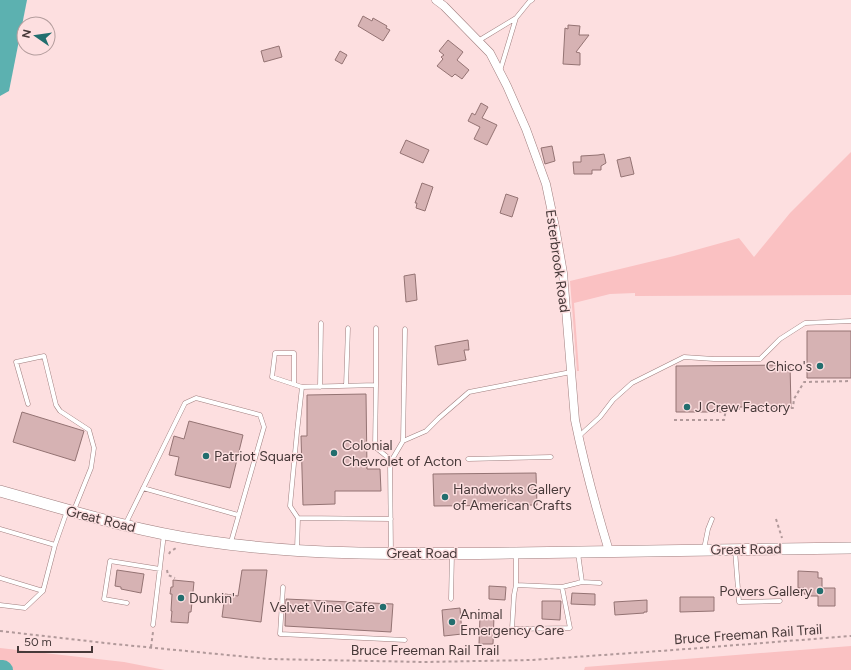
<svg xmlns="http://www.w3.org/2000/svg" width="851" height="670" font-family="Figtree,sans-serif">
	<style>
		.green { fill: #fac1c2 }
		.water { fill: #5cb1b0 }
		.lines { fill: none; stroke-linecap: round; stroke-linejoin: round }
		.river { stroke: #5cb1b0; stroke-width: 18 }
		.building { fill: #d6b2b3; stroke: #947373 }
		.service-casing { stroke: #a07f7f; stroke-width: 5 }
		.minor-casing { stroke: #a07f7f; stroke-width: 9 }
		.secondary-casing { stroke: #a07f7f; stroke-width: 12 }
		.path { stroke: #b1999a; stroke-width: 2; stroke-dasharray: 3 3; stroke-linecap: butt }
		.service { stroke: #fff; stroke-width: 4 }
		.minor { stroke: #fff; stroke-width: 8 }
		.secondary { stroke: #fff; stroke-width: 11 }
		.poi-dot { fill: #226e6e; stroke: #fddfe0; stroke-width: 1.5 }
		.labels { text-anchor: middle; stroke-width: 3; stroke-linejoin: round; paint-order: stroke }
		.street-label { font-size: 14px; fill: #473939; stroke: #fddfe0 }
		.poi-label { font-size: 14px; fill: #473939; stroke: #fddfe0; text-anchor: start }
	</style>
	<rect width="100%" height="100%" fill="#fddfe0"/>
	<!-- green -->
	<path class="green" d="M851,152V295L635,296V293L610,294L574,303L579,371H577L570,281L674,256L739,238L754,257L790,213Z
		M851,646V670H584L585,667Z
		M0,648L124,662L165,670H0Z"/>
	<!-- water -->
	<path class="water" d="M0,0H27L9,91L0,96Z"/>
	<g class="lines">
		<!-- river -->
		<path class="river" d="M0,669H3L4,670"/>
	</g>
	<!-- building -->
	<path class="building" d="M363,16L372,21L373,18L387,26L386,28L390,30L383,41L358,26Z
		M568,25L580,26L579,35H589L576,52L580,53V65L563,64L565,28L568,29Z
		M448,40L463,52L457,60L469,70L462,79L455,74L452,77L437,66L443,59L441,57L444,55L439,51Z
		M279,46L282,57L264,62L261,51Z
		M340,51L347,55L342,64L335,60Z
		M481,103L488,107L482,118L497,125L487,145L474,139L480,127L468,121L472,113L475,115Z
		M406,140L429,150L423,163L400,153Z
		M552,146L555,161L545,164L541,148Z
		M604,154L606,163L601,166V170H592V174H574L573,162H581V156L598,155Z
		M630,157L634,174L621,177L617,160Z
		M422,183L433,187L425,211L416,208L417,203H415Z
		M506,194L518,198L512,217L500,213Z
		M415,274L417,300L406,302L404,276Z
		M807,331H851V378H807Z
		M468,340L469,350H464L466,360L438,365L435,346Z
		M790,365L791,407H723V412H676V366Z
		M366,394L367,469H380L381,491H335V504L303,505L301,436H307V395Z
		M22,412L84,431L75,461L13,442Z
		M189,421L243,435L230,488L175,475L179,457L169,455L174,436L184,439Z
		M536,473L537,505L434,506L433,474Z
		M117,570L144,574L141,593L121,589V587L115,586Z
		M242,570H267L261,622L222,617L225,594L238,596Z
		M798,571L818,572V578H822V588H835V606H818V596H810V594H804V588H798Z
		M173,580L194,582L191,612H189L188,623L171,622L172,611H171L172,594H170L171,587H173Z
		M489,586L506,587L505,600L489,599Z
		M572,593L595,594V605L571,604Z
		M680,597H714V611L680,612Z
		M286,599L393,604L391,632L285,626Z
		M647,600V612H644V613L615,615L614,602Z
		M542,601H561L560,620L542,619Z
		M460,608L462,634L444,636L442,610Z
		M480,616H494L493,644H479Z"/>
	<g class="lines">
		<defs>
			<path id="service" d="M478,41L516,18L529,2L532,0
				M500,71L516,18
				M294,384V353H275L272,377L302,387
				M376,385V328
				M346,386L348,328
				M320,387L321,323
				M28,404L16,362L44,356L56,405L60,411L89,430L94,448L91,468L74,510
				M578,437L600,417L613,400L632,383L684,357L714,359H760L780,339L805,323L851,321
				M403,441L405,329
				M468,459L551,457
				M143,488L238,515
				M298,518L290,506L297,432L302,387L376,385L375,447L391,460
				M125,525L185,403L196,398L260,415L264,427L231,542
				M0,529L55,545
				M297,549L298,518L391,519
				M704,549L708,529L712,519
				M735,550L739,602L780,601
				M391,552L390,463L403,441L426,431L439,418L469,392L571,372
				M578,553L582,582
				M516,554V585L514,595L512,629L570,628L562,587
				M0,578L43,591L55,545L67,511
				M516,585L562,587L582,582L600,583
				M283,587L280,634L405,640
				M451,599L452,554
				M127,603L104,599L110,561L160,569
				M0,605L25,608L43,591
				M153,625L164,534"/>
			<path id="minor" d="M436,0L444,6L490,53L507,86L526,129L546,184L555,227L563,273L575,420C584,464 596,508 609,551"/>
			<path id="secondary" d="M0,491C68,510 135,531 205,541C307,556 412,554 515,553C627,551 739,549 851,548"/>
		</defs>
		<!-- service casing -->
		<use href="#service" class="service-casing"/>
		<!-- minor casing -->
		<use href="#minor" class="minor-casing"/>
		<!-- secondary casing -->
		<use href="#secondary" class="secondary-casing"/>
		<!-- path -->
		<path class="path" d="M674,420H724L726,409L793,408L794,399L804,382L851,381
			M776,519L782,538
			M169,554L170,552L176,548
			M167,570L168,575L175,578
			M0,631L114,644L269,659L424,662L532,660L674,650L851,636
			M151,647L153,632"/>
		<!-- service -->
		<use href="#service" class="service"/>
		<!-- minor -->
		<use href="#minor" class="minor"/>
		<!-- secondary -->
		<use href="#secondary" class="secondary"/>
	</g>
	<!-- markers -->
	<g class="poi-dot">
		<circle cx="820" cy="366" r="4"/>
		<circle cx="687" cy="407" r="4"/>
		<circle cx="334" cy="453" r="4"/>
		<circle cx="206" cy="456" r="4"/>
		<circle cx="445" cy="497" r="4"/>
		<circle cx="820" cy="591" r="4"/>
		<circle cx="181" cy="598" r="4"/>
		<circle cx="383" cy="607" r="4"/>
		<circle cx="452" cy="622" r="4"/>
	</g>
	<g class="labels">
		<!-- street labels -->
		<g class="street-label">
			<text transform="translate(558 261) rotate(82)" y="5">Esterbrook Road</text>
			<text transform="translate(101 519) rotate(14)" y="5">Great Road</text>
			<text transform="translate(746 549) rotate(-1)" y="5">Great Road</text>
			<text x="422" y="558">Great Road</text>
			<text transform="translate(748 634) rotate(-4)" y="5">Bruce Freeman Rail Trail</text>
			<text x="425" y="655">Bruce Freeman Rail Trail</text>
		</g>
		<!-- poi labels -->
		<g class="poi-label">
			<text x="812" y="371" text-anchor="end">Chico's</text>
			<text x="695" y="412">J Crew Factory</text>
			<text x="342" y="450">Colonial<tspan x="342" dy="16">Chevrolet of Acton</tspan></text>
			<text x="214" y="461">Patriot Square</text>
			<text x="453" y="494">Handworks Gallery<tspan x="453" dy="16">of American Crafts</tspan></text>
			<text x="812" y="596" text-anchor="end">Powers Gallery</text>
			<text x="189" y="603">Dunkin'</text>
			<text x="375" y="612" text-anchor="end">Velvet Vine Cafe</text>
			<text x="460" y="619">Animal<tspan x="460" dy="16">Emergency Care</tspan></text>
		</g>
	</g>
	<!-- north arrow -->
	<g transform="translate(36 36) rotate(283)"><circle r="19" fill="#fddfe0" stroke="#b49d9d"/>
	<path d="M0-3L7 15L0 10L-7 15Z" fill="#226e6e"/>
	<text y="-6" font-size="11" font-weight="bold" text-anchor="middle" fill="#473939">N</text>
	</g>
	<!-- scale -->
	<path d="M18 646v6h74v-6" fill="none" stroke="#473939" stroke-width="2"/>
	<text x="24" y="646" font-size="12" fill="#473939" stroke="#fddfe0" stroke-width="3" paint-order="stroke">50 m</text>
</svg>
